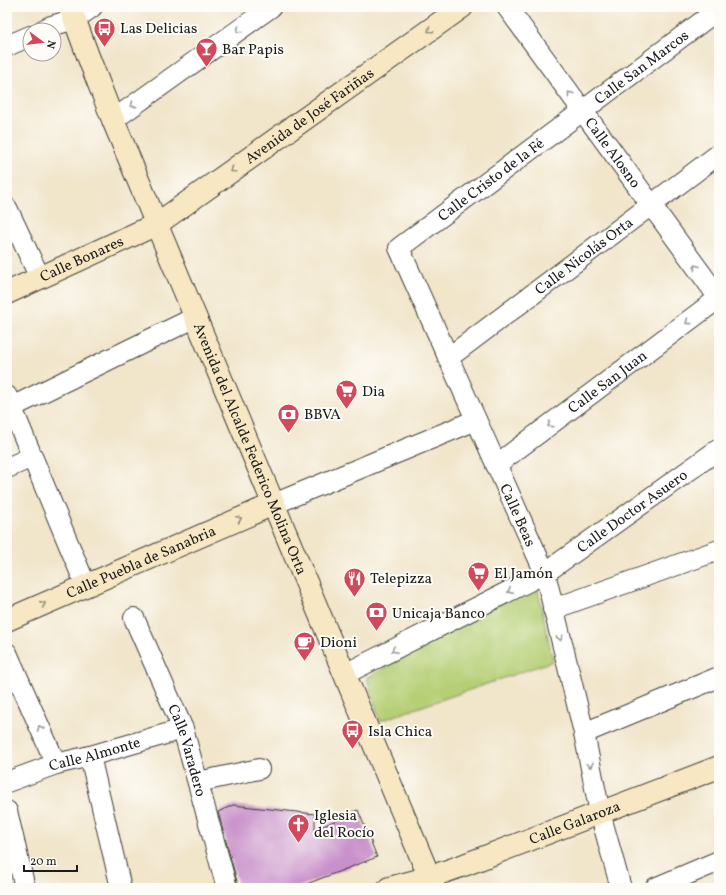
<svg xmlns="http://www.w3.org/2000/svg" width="726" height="895" font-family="Vollkorn,serif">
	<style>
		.green { fill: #b5cf75; stroke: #687648 }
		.building { fill: #c991cb }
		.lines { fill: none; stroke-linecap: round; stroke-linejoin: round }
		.street-casing { stroke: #3c3a36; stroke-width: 22 }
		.secondary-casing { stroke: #3c3a36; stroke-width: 24 }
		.street { stroke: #fff; stroke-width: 20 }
		.secondary { stroke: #f7e8c3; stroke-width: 22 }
		.oneway { stroke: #999 }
		.oneway2 { stroke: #948c78 }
		.labels { text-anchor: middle; stroke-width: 4; stroke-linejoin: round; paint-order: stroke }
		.poi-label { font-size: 15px; fill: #1c1c1c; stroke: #fdfcf7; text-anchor: start }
		.street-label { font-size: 15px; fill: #1c1c1c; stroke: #fdfcf7 }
	</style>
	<rect width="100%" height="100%" fill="#fdfcf7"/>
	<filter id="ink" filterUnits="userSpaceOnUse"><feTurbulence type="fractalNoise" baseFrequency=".025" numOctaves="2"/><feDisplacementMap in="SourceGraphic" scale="8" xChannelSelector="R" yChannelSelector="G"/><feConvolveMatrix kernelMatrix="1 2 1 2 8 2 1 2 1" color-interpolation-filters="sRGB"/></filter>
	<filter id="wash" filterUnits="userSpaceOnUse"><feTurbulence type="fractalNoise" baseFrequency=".012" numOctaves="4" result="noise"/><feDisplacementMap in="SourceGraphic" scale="16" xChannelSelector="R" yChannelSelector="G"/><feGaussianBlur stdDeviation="0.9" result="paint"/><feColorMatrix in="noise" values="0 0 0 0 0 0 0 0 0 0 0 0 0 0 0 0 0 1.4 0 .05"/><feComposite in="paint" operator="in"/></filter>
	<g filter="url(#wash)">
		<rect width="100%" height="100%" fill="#f1e5ca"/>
		<!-- green -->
		<path class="green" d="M536,582L553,661L380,721L367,678Z"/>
		<g id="blocks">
			<!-- building -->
			<path class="building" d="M233,805L315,814V830L358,810L377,857L296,888H238V885L218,812Z"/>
		</g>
	</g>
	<g filter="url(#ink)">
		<use href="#blocks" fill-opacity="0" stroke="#3c3a36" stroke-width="1"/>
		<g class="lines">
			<defs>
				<g id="street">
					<path id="s1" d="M507,7L719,298"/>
					<path d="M43,30L51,26L75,19L92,7"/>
					<path d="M7,46L30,36"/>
					<path d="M113,120L271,7"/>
					<path d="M7,208L40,278"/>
					<path id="s2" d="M448,358L651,205L719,154"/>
					<path d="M7,396L86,586"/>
					<path d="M12,407L196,317"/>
					<path id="s3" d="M496,465L719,298"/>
					<path d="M7,468L32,457"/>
					<path d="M274,504L476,420"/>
					<path d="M553,609L719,550"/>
					<path id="s4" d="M134,618L183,729L227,888"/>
					<path d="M7,653L56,764"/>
					<path id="s5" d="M345,674L545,573L719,449"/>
					<path d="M584,733L719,677"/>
					<path d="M90,756L121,888"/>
					<path id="s6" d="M7,782L56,764L90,756L183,729"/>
					<path d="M198,782L259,769"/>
					<path d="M7,811L25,888"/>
					<path id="s7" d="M621,888L600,813L584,733L545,573L399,248L719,9"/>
					<path d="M655,888L719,861"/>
				</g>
				<g id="secondary">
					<path id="s8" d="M70,7L88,56L113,120L434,888"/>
					<path id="s9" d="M7,293L157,224L462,7"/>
					<path id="s10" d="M7,620L274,504"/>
					<path id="s11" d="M389,888L430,877L464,865L719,767"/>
				</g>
			</defs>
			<!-- street casing -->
			<use href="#street" class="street-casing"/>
			<!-- secondary casing -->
			<use href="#secondary" class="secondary-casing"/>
			<!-- street -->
			<use href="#street" class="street"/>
			<!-- secondary -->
			<use href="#secondary" class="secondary"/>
		</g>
		<!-- one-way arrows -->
		<defs><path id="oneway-chevron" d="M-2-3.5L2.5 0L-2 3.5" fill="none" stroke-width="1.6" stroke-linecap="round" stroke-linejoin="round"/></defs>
		<g class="oneway">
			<use href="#oneway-chevron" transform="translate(239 30) rotate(144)"/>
			<use href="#oneway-chevron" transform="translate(570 94) rotate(-126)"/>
			<use href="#oneway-chevron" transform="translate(133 105) rotate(144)"/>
			<use href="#oneway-chevron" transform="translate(696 267) rotate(-126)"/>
			<use href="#oneway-chevron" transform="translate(688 322) rotate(143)"/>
			<use href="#oneway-chevron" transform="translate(550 425) rotate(143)"/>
			<use href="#oneway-chevron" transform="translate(510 591) rotate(153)"/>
			<use href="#oneway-chevron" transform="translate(560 638) rotate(76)"/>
			<use href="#oneway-chevron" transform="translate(394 650) rotate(153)"/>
			<use href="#oneway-chevron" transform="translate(40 728) rotate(-114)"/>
			<use href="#oneway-chevron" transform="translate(590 765) rotate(79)"/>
		</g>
		<g class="oneway2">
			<use href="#oneway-chevron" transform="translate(430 30) rotate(145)"/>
			<use href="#oneway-chevron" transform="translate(233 170) rotate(145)"/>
			<use href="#oneway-chevron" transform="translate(239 519) rotate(-23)"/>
			<use href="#oneway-chevron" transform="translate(43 604) rotate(-24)"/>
		</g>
	</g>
	<!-- icons -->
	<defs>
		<symbol id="bus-pin" viewBox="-11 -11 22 30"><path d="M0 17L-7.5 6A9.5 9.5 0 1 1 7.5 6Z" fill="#d1495b" stroke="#fdfcf7"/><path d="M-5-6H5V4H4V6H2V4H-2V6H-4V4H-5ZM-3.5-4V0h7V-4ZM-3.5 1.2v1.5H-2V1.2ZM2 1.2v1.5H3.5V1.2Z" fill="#fff"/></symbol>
		<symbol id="bar-pin" viewBox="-11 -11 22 30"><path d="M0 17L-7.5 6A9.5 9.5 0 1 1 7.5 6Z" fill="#d1495b" stroke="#fdfcf7"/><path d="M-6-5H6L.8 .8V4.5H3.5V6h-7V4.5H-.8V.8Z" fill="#fff"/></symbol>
		<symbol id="supermarket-pin" viewBox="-11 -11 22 30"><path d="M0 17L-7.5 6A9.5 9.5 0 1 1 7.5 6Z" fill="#d1495b" stroke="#fdfcf7"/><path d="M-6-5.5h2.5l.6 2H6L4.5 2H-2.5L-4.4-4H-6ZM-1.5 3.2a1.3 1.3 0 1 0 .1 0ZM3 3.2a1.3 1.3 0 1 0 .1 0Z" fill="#fff"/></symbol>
		<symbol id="bank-pin" viewBox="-11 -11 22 30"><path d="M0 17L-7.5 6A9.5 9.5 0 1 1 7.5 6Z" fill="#d1495b" stroke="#fdfcf7"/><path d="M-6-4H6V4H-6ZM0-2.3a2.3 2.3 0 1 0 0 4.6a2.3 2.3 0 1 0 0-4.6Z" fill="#fff"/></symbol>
		<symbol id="restaurant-pin" viewBox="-11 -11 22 30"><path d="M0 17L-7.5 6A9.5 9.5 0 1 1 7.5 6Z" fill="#d1495b" stroke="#fdfcf7"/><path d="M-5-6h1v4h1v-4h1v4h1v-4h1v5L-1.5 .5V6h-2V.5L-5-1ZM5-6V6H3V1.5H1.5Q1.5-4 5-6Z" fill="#fff"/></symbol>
		<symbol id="cafe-pin" viewBox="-11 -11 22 30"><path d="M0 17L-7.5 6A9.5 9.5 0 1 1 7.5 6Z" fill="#d1495b" stroke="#fdfcf7"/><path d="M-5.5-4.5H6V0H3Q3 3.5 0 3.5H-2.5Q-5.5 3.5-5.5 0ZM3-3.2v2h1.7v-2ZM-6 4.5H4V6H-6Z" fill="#fff"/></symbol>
		<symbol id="church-pin" viewBox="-11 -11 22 30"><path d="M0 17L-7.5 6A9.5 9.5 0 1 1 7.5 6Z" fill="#d1495b" stroke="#fdfcf7"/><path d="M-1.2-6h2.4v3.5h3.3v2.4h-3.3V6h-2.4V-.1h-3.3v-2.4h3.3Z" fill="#fff"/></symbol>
	</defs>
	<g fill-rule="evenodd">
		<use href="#bus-pin" x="92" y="16" width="25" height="34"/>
		<use href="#bar-pin" x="194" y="36" width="25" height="34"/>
		<use href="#supermarket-pin" x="334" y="378" width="25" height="34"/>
		<use href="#bank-pin" x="276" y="402" width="25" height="34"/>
		<use href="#supermarket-pin" x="466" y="560" width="25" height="34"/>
		<use href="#restaurant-pin" x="342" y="566" width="25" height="34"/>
		<use href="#bank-pin" x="364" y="600" width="25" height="34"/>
		<use href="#cafe-pin" x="292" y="630" width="25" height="34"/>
		<use href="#bus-pin" x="340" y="718" width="25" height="34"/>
		<use href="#church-pin" x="286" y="812" width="25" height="34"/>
	</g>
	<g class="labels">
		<!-- poi labels -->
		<g class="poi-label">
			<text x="120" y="33">Las Delicias</text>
			<text x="222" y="54">Bar Papis</text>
			<text x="362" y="396">Dia</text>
			<text x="304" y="419">BBVA</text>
			<text x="494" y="578">El Jamón</text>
			<text x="370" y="583">Telepizza</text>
			<text x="392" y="618">Unicaja Banco</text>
			<text x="320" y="647">Dioni</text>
			<text x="368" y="736">Isla Chica</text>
			<text x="314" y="820">Iglesia<tspan x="314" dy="17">del Rocío</tspan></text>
		</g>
		<!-- street labels -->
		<g class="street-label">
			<text dy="5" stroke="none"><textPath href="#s7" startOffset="983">Calle San Marcos</textPath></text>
			<text dy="5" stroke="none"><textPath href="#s9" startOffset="352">Avenida de José Fariñas</textPath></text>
			<text dy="5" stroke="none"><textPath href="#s1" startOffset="180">Calle Alosno</textPath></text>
			<text dy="5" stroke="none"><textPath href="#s7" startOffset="795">Calle Cristo de la Fé</textPath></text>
			<text dy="5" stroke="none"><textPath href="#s2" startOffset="170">Calle Nicolás Orta</textPath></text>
			<text dy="5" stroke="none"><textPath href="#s9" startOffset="82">Calle Bonares</textPath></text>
			<text dy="5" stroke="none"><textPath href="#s3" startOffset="139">Calle San Juan</textPath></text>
			<text dy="5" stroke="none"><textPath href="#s8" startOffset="477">Avenida del Alcalde Federico Molina Orta</textPath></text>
			<text dy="5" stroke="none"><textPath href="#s5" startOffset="331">Calle Doctor Asuero</textPath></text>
			<text transform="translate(518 515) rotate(66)" y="5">Calle Beas</text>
			<text dy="5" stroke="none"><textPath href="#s10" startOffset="146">Calle Puebla de Sanabria</textPath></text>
			<text dy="5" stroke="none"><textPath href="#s4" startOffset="143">Calle Varadero</textPath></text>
			<text dy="5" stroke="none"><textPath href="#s6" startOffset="92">Calle Almonte</textPath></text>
			<text dy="5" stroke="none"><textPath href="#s11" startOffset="197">Calle Galaroza</textPath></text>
		</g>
	</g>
	<!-- margin -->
	<rect width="726" height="895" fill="none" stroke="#fdfcf7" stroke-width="24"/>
	<!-- north arrow -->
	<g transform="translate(42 42) rotate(105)"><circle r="19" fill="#fdfcf7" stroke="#a3a29f"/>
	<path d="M0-3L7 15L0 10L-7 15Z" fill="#d1495b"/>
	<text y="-6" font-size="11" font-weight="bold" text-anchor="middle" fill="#1c1c1c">N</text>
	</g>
	<!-- scale -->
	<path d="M24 865v6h53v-6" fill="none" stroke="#1c1c1c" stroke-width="2"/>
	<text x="30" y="865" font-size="12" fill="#1c1c1c" stroke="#fdfcf7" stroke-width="3" paint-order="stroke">20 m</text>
</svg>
